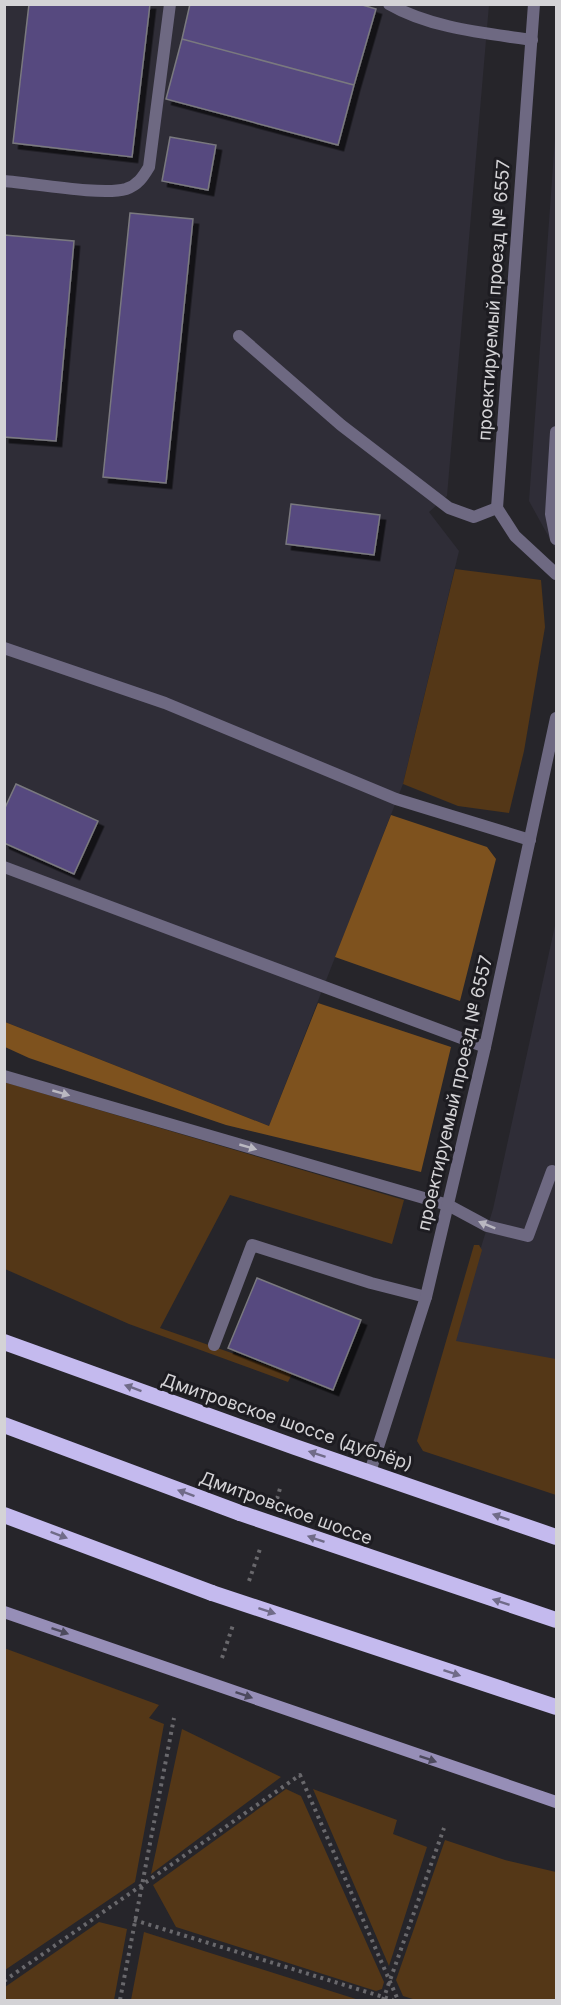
<svg xmlns="http://www.w3.org/2000/svg" width="561" height="2005" font-family="Inter,sans-serif">
	<style>
		.built { fill: #2f2d37 }
		.green { fill: #543717 }
		.forest { fill: #7e521e }
		.building { fill: #56497f; stroke: #7a797f; stroke-width: 1.5; filter: url(#shadow) }
		.lines { fill: none; stroke-linecap: round; stroke-linejoin: round }
		.path { stroke: #69686c; stroke-width: 4; stroke-dasharray: 3 4.5; stroke-linecap: butt }
		.service { stroke: #6e6982; stroke-width: 12 }
		.minor { stroke: #6e6982; stroke-width: 12 }
		.secondary { stroke: #968eb7; stroke-width: 12 }
		.trunk { stroke: #c4baee; stroke-width: 16 }
		.trunk-bridge { stroke: #c4baee; stroke-width: 16 }
		.oneway { fill: #bab8c1 }
		.oneway2 { fill: #706b88 }
		.oneway3 { fill: #4d4a5d }
		.labels { text-anchor: middle; stroke-width: 6; stroke-linejoin: round; paint-order: stroke }
		.street-label { font-size: 18px; fill: #d4d3d6; stroke: #1d1c21 }
	</style>
	<defs>
		<filter id="shadow"><feDropShadow dx="5.5" dy="5.5" stdDeviation="0" flood-color="#0009"/></filter>
	</defs>
	<rect width="100%" height="100%" fill="#26252a"/>
	<!-- built -->
	<path class="built" d="M4,5H489L447,496L429,512L459,551L403,784L269,1126L5,1022Z
		M556,124V550L529,501Z
		M556,921V1365L450,1346L493,1209Z"/>
	<!-- green -->
	<path class="green" d="M455,569L541,580L545,627L524,751L509,813L458,806L403,784Z
		M4,1082L404,1200L392,1244L230,1195L160,1328L292,1374L288,1382L129,1324L5,1269Z
		M474,1245H479L482,1250L456,1341L556,1359V1495L423,1451L417,1441Z
		M4,1648L159,1705L149,1718L164,1724L135,1882L5,1970Z
		M182,1729L281,1777L151,1874Z
		M286,1789L301,1796L384,1982L382,1989L376,1991L176,1927L153,1885Z
		M313,1789L397,1820L393,1834L427,1847L389,1966Z
		M445,1840L505,1860L556,1872V2000H416L403,1996L396,1980Z
		M99,1922L127,1929L114,2000H5V1987Z
		M144,1932L359,2000H131Z"/>
	<!-- forest -->
	<path class="forest" d="M391,815L487,847L496,859L460,1001L335,957Z
		M318,1003L451,1047L421,1172L226,1125L29,1058L5,1047V1022L269,1126Z"/>
	<!-- building -->
	<path class="building" d="M29,4H150L132,157L13,143Z
		M190,4H359L376,9L354,85L182,39Z
		M182,39L354,85L338,145L166,99Z
		M170,137L216,145L208,190L162,181Z
		M130,213L193,219L166,483L103,477Z
		M4,235L74,241L56,441L4,437Z
		M291,504L380,515L374,555L286,544Z
		M16,784L98,821L74,874L4,843V810Z
		M257,1278L361,1320L333,1390L228,1348Z"/>
	<g class="lines">
		<!-- path -->
		<path class="path" d="M277,1499L281,1485
			M249,1581L261,1546
			M222,1658L233,1625
			M134,1920L393,2000
			M4,1981L300,1775L398,2000
			M120,2000L174,1718
			M383,2000L444,1828"/>
		<!-- service -->
		<path class="service" d="M389,4C430,28 485,33 532,40
			M4,181C32,183 102,196 126,189C138,185 143,177 149,167L170,4
			M239,336L341,425L449,508L474,517L497,508
			M556,432L551,514L556,539
			M4,648L165,703L396,799L530,840
			M4,867L485,1047
			M4,1076L448,1205L487,1226L528,1236L552,1171L556,1173
			M214,1345L252,1245L371,1283L426,1297"/>
		<!-- minor -->
		<path class="minor" d="M534,4L497,508L515,536L556,574
			M370,1472L426,1297L485,1047L556,718"/>
		<!-- secondary -->
		<path class="secondary" d="M4,1612L556,1802"/>
		<!-- trunk -->
		<path class="trunk" d="M4,1342L295,1447L556,1537
			M4,1425L240,1513
			M4,1515L212,1593"/>
		<!-- trunk-bridge -->
		<path class="trunk-bridge" d="M240,1513L556,1620
			M212,1593L556,1707"/>
	</g>
	<!-- one-way arrows -->
	<defs><path id="oneway-solid" d="M-6-.8H1V-3.2L6.5 0L1 3.2V.8H-6Z" transform="scale(1.5)"/></defs>
	<g class="oneway">
		<use href="#oneway-solid" transform="translate(61 1093) rotate(16)"/>
		<use href="#oneway-solid" transform="translate(248 1147) rotate(16)"/>
		<use href="#oneway-solid" transform="translate(487 1225) rotate(-158)"/>
	</g>
	<g class="oneway2">
		<use href="#oneway-solid" transform="translate(133 1388) rotate(-160)"/>
		<use href="#oneway-solid" transform="translate(317 1454) rotate(-162)"/>
		<use href="#oneway-solid" transform="translate(186 1493) rotate(-160)"/>
		<use href="#oneway-solid" transform="translate(501 1517) rotate(-161)"/>
		<use href="#oneway-solid" transform="translate(59 1535) rotate(21)"/>
		<use href="#oneway-solid" transform="translate(316 1539) rotate(-161)"/>
		<use href="#oneway-solid" transform="translate(501 1602) rotate(-162)"/>
		<use href="#oneway-solid" transform="translate(267 1611) rotate(18)"/>
		<use href="#oneway-solid" transform="translate(452 1673) rotate(18)"/>
	</g>
	<g class="oneway3">
		<use href="#oneway-solid" transform="translate(60 1631) rotate(19)"/>
		<use href="#oneway-solid" transform="translate(244 1695) rotate(19)"/>
		<use href="#oneway-solid" transform="translate(428 1759) rotate(19)"/>
	</g>
	<g class="labels">
		<!-- street labels -->
		<g class="street-label">
			<text transform="translate(494 300) rotate(-86)" y="6">проектируемый проезд № 6557</text>
			<text transform="translate(455 1093) rotate(-77)" y="6">проектируемый проезд № 6557</text>
			<text transform="translate(287 1422) rotate(19)" y="6">Дмитровское шоссе (дублёр)</text>
			<text transform="translate(286 1508) rotate(20)" y="6">Дмитровское шоссе</text>
		</g>
	</g>
	<!-- border -->
	<rect width="561" height="2005" fill="none" stroke="#d4d3d6" stroke-width="12"/>
</svg>
